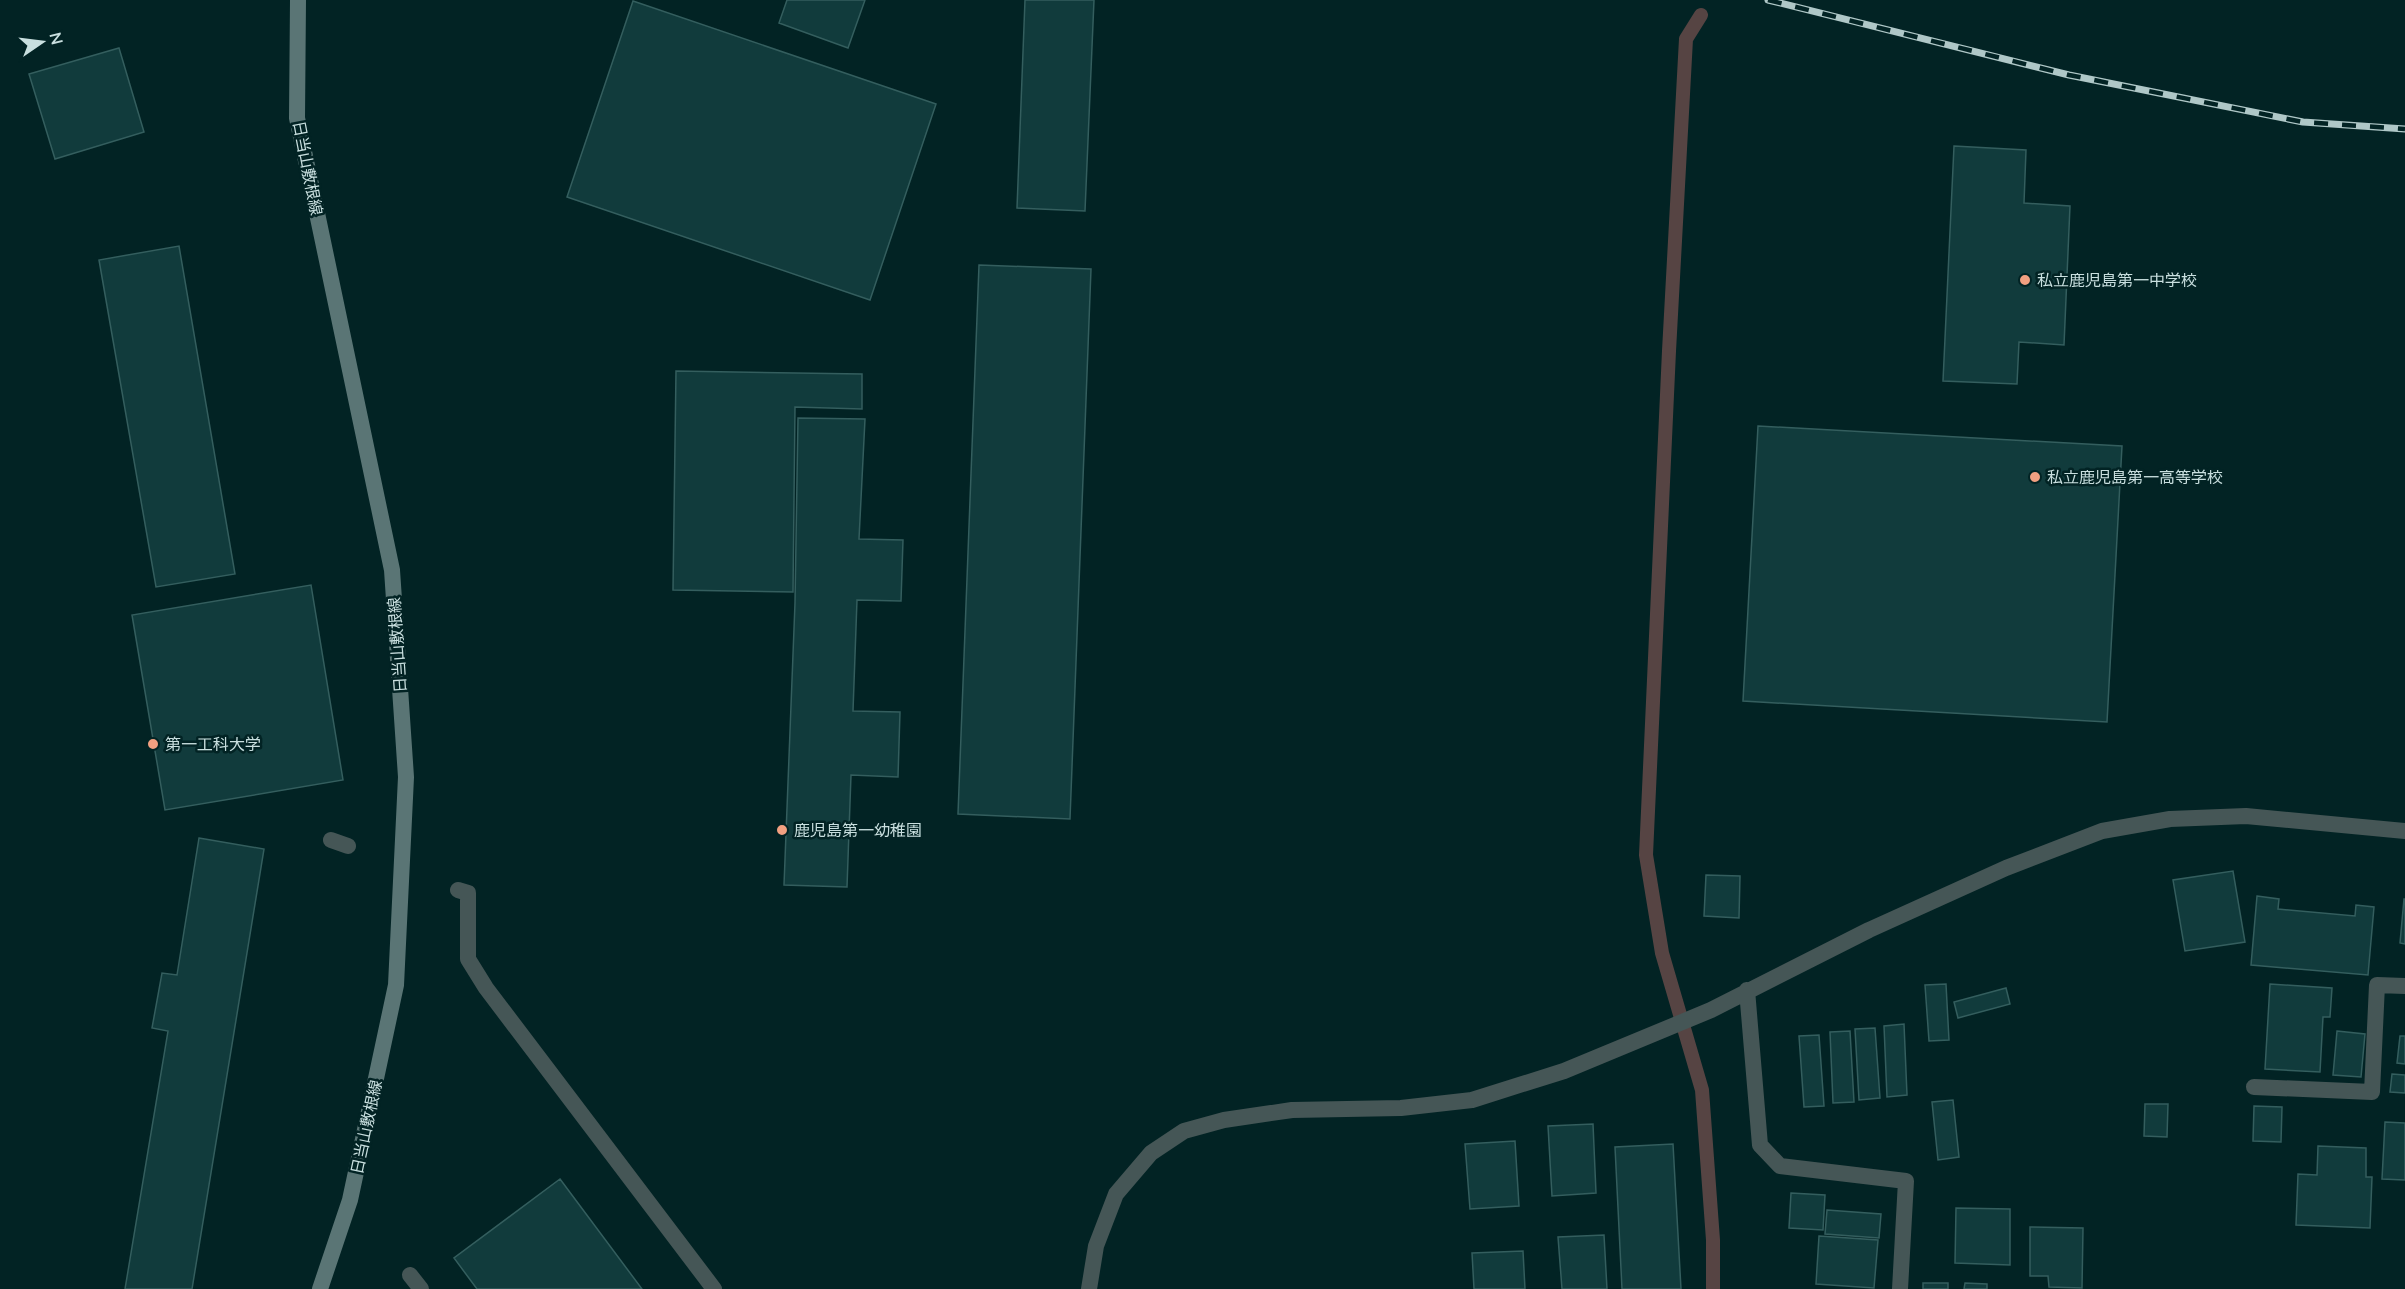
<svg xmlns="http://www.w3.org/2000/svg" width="2405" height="1289" font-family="Mulish,'Noto Sans JP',sans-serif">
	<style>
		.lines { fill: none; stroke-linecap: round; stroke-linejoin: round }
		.stream { stroke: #564443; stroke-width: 14 }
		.building { fill: #113b3c; stroke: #345e5e; stroke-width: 1.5 }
		.service { stroke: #455656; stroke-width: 16 }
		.minor { stroke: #455656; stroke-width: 16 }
		.secondary { stroke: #5a7575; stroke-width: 16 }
		.rail-casing { stroke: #afc7c7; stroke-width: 7 }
		.rail { stroke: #022324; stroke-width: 4.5; stroke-dasharray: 14; stroke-linecap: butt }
		.poi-dot { fill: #f2a081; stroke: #022324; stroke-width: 2 }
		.labels { text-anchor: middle; stroke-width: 5; stroke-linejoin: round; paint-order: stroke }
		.street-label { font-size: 16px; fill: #c9dfdf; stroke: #022324 }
		.poi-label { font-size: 16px; fill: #c9dfdf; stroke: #022324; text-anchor: start }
	</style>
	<rect width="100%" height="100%" fill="#022324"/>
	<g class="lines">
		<!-- stream -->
		<path class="stream" d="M1701,15L1686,39L1669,351L1646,855L1662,953L1702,1090L1713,1240V1289"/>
	</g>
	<!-- building -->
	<path class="building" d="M787,0H865L848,48L779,23Z
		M1025,0H1094L1085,211L1017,208Z
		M633,1L936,104L870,300L567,197Z
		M119,48L144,132L55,159L29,74Z
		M1954,146L2026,150L2024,203L2070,206L2064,345L2019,342L2017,384L1943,381Z
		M179,246L235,574L156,587L99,260Z
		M979,265L1091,269L1070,819L958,814Z
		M676,371L862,374V409L795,407L793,592L673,590Z
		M798,418L865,419L859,539L903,540L901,601L857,600L853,711L900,712L898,777L851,775L847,887L784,885L795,603Z
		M1758,426L2122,446L2107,722L1743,701Z
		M311,585L343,780L165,810L132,615Z
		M199,838L264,849L192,1289H125L168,1031L152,1028L162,973L177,975Z
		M2233,871L2245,942L2185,951L2173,880Z
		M1706,875L1740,876L1739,918L1704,916Z
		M2257,896L2279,899L2278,909L2355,916L2356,905L2374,907L2368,975L2251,965Z
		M2404,899H2405V944L2400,943Z
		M1946,984L1949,1040L1929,1041L1925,985Z
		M2270,984L2332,988L2330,1017H2323L2320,1072L2265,1069Z
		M2006,988L2010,1004L1958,1018L1954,1002Z
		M1904,1024L1907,1095L1887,1097L1884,1026Z
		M1875,1028L1880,1098L1859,1100L1855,1029Z
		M1850,1031L1854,1102L1833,1103L1830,1032Z
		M2337,1031L2365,1034L2361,1077L2333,1075Z
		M1819,1035L1824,1106L1804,1107L1799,1036Z
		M2400,1036H2405V1064L2397,1063Z
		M2392,1074L2405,1075V1093L2390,1092Z
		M1953,1100L1959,1157L1938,1160L1932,1102Z
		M2145,1104H2168L2167,1137L2144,1136Z
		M2254,1106L2282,1107L2281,1142L2253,1141Z
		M2385,1122L2405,1123V1180L2382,1179Z
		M1593,1124L1596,1193L1552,1196L1548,1126Z
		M1515,1141L1519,1206L1470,1209L1465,1144Z
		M1673,1144L1681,1289H1622L1615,1147Z
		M2318,1146L2366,1148V1177H2372L2370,1228L2296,1225L2298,1174L2317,1175Z
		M560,1179L642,1289H477L454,1258Z
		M1791,1193L1825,1195L1823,1230L1789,1228Z
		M1956,1208L2010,1209V1265L1955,1263Z
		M1827,1210L1881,1214L1879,1238L1825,1234Z
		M2030,1227L2083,1228L2082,1288L2049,1287L2048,1276H2030Z
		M1604,1235L1607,1289H1562L1558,1237Z
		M1819,1236L1878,1240L1874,1288L1816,1284Z
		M1523,1251L1525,1289H1474L1472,1253Z
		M1923,1283H1948V1289H1923Z
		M1965,1283L1987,1284V1289H1964Z"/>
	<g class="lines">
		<!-- service -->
		<path class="service" d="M331,840L348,846
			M458,890L468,893V959L486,988L714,1289"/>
		<!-- minor -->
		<path class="minor" d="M1747,990L1760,1145L1780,1166L1906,1181L1900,1289
			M2254,1087L2372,1092L2377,985L2405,986
			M410,1275L421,1289
			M1089,1289L1096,1246L1116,1194L1151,1153L1184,1131L1224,1120L1292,1110L1401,1108L1472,1100L1564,1071L1711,1010L1869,930L2006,868L2102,831L2170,819L2246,816L2405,831"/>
		<!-- secondary -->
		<path class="secondary" d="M298,0L297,118L392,570L406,777L396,985L350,1200L320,1289"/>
		<defs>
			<path id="rail" d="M1768,0L2069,75L2303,122L2405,129"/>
		</defs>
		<!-- rail casing -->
		<use href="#rail" class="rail-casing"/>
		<!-- rail -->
		<use href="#rail" class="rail"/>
	</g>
	<!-- markers -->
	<g class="poi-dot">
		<circle cx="2025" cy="280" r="6"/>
		<circle cx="2035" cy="477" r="6"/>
		<circle cx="153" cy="744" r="6"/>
		<circle cx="782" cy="830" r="6"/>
	</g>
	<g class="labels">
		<!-- street labels -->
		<g class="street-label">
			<text transform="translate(308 168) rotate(79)" y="6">日当山敷根線</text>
			<text transform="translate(397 645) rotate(-94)" y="6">日当山敷根線</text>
			<text transform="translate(366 1127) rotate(-78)" y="6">日当山敷根線</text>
		</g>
		<!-- poi labels -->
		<g class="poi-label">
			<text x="2037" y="286">私立鹿児島第一中学校</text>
			<text x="2047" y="483">私立鹿児島第一高等学校</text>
			<text x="165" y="750">第一工科大学</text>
			<text x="794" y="836">鹿児島第一幼稚園</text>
		</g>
	</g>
	<!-- north arrow -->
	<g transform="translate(42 42) rotate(76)" stroke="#022324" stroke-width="4.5" paint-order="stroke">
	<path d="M0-4.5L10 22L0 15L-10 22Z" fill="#c9dfdf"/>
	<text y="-9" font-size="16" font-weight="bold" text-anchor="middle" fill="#c9dfdf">N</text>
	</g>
</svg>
